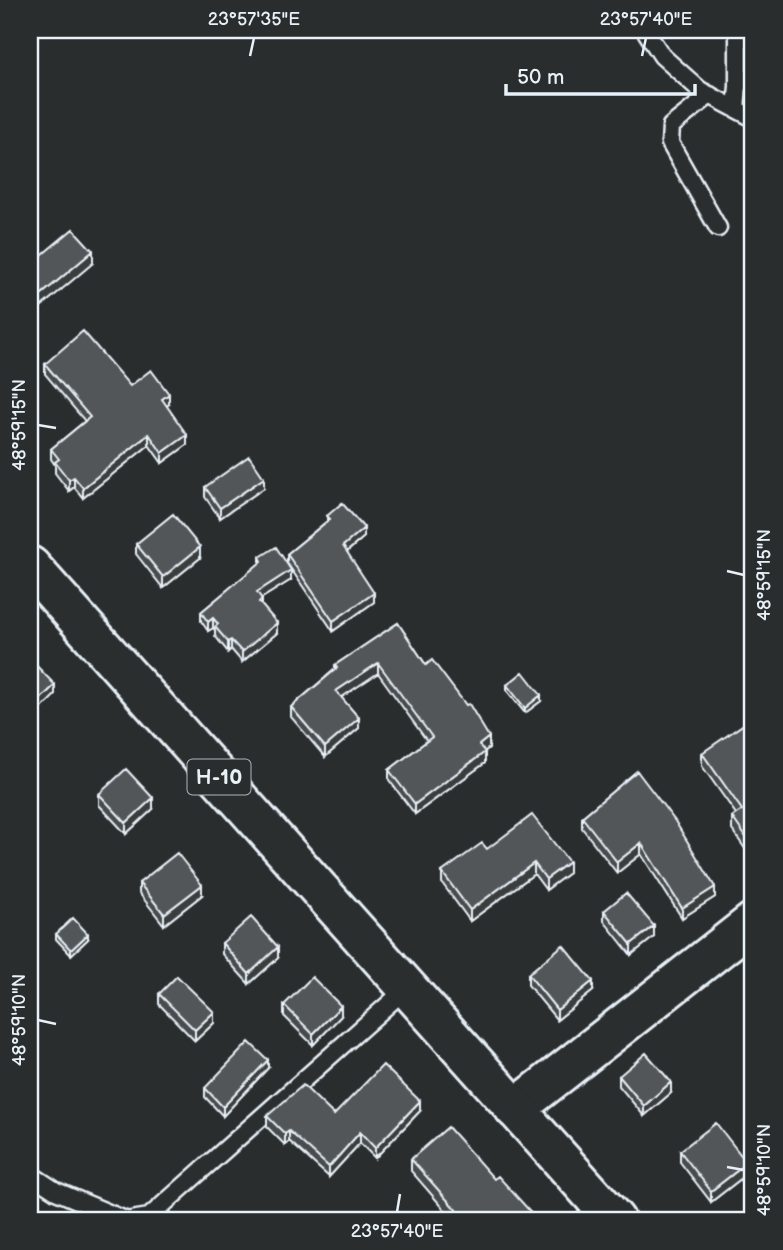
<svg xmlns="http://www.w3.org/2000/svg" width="783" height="1250" font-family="'Balsamiq Sans',sans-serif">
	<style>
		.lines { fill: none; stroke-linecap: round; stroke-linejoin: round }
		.lane-casing { stroke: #e8f1f8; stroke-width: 21 }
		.secondary-casing { stroke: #e8f1f8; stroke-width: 44 }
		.primary-casing { stroke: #e8f1f8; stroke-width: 44 }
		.lane { stroke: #2a2d2e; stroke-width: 16 }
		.secondary { stroke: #2a2d2e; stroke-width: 38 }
		.primary { stroke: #2a2d2e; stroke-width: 38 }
		.wall { fill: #474b4d; stroke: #e8f1f8; stroke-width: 2 }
		.shaded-wall { fill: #3a3d3e; stroke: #e8f1f8; stroke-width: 2 }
		.building { fill: #535759; stroke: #e8f1f8; stroke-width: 2 }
		.ticks { fill: none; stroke: #e8f1f8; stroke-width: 2.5 }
		.labels { text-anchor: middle; stroke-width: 5; stroke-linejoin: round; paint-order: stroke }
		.shield { fill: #2a2d2e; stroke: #afb6bb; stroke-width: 2 }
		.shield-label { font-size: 21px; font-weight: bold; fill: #e8f1f8 }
		.neatline { fill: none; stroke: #e8f1f8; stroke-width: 2.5 }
		.ticks-label { font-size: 18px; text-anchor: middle; fill: #e8f1f8 }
	</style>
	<rect width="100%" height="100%" fill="#2a2d2e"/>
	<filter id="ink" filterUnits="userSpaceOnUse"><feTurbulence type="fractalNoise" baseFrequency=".0143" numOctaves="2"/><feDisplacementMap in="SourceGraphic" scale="14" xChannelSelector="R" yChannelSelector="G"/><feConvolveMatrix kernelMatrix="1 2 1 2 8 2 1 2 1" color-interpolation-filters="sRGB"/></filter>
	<g filter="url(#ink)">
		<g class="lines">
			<defs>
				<path id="lane" d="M645,30L662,56L700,90L753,118
					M710,95L671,126L670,143L718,228
					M736,109L738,86V30
					M30,1174L56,1191L125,1220
					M131,1220L149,1217L408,987"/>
				<path id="secondary" d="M515,1109L753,922"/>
				<path id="primary" d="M30,566L615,1220"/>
			</defs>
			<!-- lane casing -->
			<use href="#lane" class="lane-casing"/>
			<!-- secondary casing -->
			<use href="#secondary" class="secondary-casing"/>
			<!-- primary casing -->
			<use href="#primary" class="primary-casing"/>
			<!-- lane -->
			<use href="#lane" class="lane"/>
			<!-- secondary -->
			<use href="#secondary" class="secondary"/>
			<!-- primary -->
			<use href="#primary" class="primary"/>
		</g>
		<!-- wall -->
		<path class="wall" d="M45,364L130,386L169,404L166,406L187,445L162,463L149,445L83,498L74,487L69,491L55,473V465L51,459V449L85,421L45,374Z
			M205,487L264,488L220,518L205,497Z
			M327,516L364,537L347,552L374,602L333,631L287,563V554L327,521Z
			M136,544L200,558L163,588L136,554Z
			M260,557L291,580L262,598V606L277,633L242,662L231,649L228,652L215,636V630L213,628L208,631L201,621V612L260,563Z
			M398,623L426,665L489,748L484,752L485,763L415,814L389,780V770L427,741L378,673L341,697L359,728L325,757L291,717V707L335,669V665Z
			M507,685L541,701L525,713L507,691Z
			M753,737V860L732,830V817L736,814L702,766V753Z
			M637,771L715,897L682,918L641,854L617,873L582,828V817Z
			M99,794L153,809L126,834L99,805Z
			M487,849L569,873L546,890L534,874L470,921L442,883V872Z
			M139,883L202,895L164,925L139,893Z
			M604,911L654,937L631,955L604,921Z
			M56,934L88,939L71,955L56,939Z
			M222,943L278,958L249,984L222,954Z
			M528,974L593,991L557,1020L528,985Z
			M159,994L214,1023L195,1041L159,1004Z
			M284,1005L341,1016L313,1045L284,1016Z
			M268,1068L223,1116L205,1097V1088Z
			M619,1076L671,1093L644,1116L619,1086Z
			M420,1111L375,1158L360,1143L329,1177L289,1141L285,1145L267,1127V1116L334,1115Z
			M680,1151L747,1174L711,1202L680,1162Z
			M411,1159L494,1179L451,1217L411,1171Z"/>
		<!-- shaded-wall -->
		<path class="shaded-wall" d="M93,251V263L30,316V304Z
			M40,317V329L30,338V326Z
			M169,394V404L162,410V399Z
			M149,434V445L83,498V488Z
			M187,435V445L162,463V453Z
			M74,477V487L69,491V480Z
			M264,478V488L220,518V508Z
			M364,528V537L343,555V546Z
			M200,547V558L163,588V577Z
			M291,570V580L257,601V592Z
			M374,593V602L333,631V621Z
			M213,618V628L208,631V622Z
			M277,623V633L242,662V652Z
			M231,640V649L228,652V642Z
			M378,663V673L336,701V691Z
			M55,685V695L30,720V709Z
			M541,695V701L525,713V708Z
			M359,718V728L325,757V747Z
			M489,737V748L479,755V745Z
			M485,752V763L415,814V804Z
			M153,798V809L126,834V823Z
			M641,843V854L617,873V862Z
			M569,862V873L546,890V879Z
			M534,863V874L470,921V910Z
			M202,885V895L164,925V914Z
			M715,887V897L682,918V908Z
			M654,926V937L631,955V944Z
			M88,934V939L71,955V950Z
			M278,947V958L249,984V974Z
			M593,981V991L557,1020V1010Z
			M341,1006V1016L313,1045V1034Z
			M214,1012V1023L195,1041V1030Z
			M268,1060V1068L223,1116V1107Z
			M671,1082V1093L644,1116V1106Z
			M420,1101V1111L375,1158V1148Z
			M289,1131V1141L285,1145V1134Z
			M360,1132V1143L329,1177V1167Z
			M747,1163V1174L711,1202V1191Z"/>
		<!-- building -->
		<path class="building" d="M73,229L93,251L30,304V260L32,263Z
			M30,305L40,317L30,326Z
			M83,331L130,386L151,370L169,394L162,399L187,435L162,453L149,434L83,488L74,477L69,480L55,462L59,459L51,449L90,417L45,364Z
			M249,456L264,478L220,508L205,487Z
			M342,503L364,528L343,546L374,593L333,621L287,554L330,519L327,516Z
			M173,514L200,547L163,577L136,544Z
			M276,547L291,570L257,592L262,599L259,602L277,623L242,652L231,640L228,642L215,627L218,624L213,618L208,622L201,612L262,561L260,557Z
			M398,623L426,665L432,660L466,705L469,704L489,737L479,745L485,752L415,804L389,770L432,737L378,663L336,691L359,718L325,747L291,707L337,668L335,665Z
			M30,659L55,685L30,709Z
			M523,672L541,695L525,708L507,685Z
			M744,724L753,737V847L732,817L742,810L702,753Z
			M126,769L153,798L126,823L99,794Z
			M637,771L675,821L715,887L682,908L641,843L617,862L582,817Z
			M532,815L569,862L546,879L534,863L470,910L442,872L482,843L487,849Z
			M177,853L202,885L164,914L139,883Z
			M626,893L654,926L631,944L604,911Z
			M251,917L278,947L249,974L222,943Z
			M73,918L88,934L71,950L56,934Z
			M563,945L593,981L557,1010L528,974Z
			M177,976L214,1012L195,1030L159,994Z
			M312,977L341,1006L313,1034L284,1005Z
			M249,1042L268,1060L223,1107L205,1088Z
			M646,1053L671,1082L644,1106L619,1076Z
			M383,1065L420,1101L375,1148L360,1132L329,1167L289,1131L285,1134L267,1116L303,1085L334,1115Z
			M716,1123L747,1163L711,1191L680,1151Z
			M448,1127L494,1179L498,1176L538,1220H448L457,1211L411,1159Z"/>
	</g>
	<!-- ticks -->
	<path class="ticks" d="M250,56L254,38M642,56L646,38M38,425L56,428M727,571L744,575M38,1020L56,1024M727,1167L744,1170M397,1212L400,1194"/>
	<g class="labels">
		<!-- shield labels -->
		<rect class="shield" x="187.5" y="759.5" width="63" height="35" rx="5"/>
		<g class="shield-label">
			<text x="219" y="784">Н-10</text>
		</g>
	</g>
	<!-- margin -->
	<rect width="783" height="1250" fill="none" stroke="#2a2d2e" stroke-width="77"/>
	<!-- scale -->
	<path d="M506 84v10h189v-10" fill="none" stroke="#e8f1f8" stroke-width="3.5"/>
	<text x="517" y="84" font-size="21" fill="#e8f1f8" stroke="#2a2d2e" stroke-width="5" paint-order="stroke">50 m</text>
	<rect x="38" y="38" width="706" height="1174" class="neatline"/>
	<g class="ticks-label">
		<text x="254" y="25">23°57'35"E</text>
		<text x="646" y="25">23°57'40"E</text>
		<text transform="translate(19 425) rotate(-90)" y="6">48°59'15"N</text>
		<text transform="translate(764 575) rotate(-90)" y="6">48°59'15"N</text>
		<text transform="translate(19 1020) rotate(-90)" y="6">48°59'10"N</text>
		<text transform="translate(764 1170) rotate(-90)" y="6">48°59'10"N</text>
		<text x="397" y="1237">23°57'40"E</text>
	</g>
</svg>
